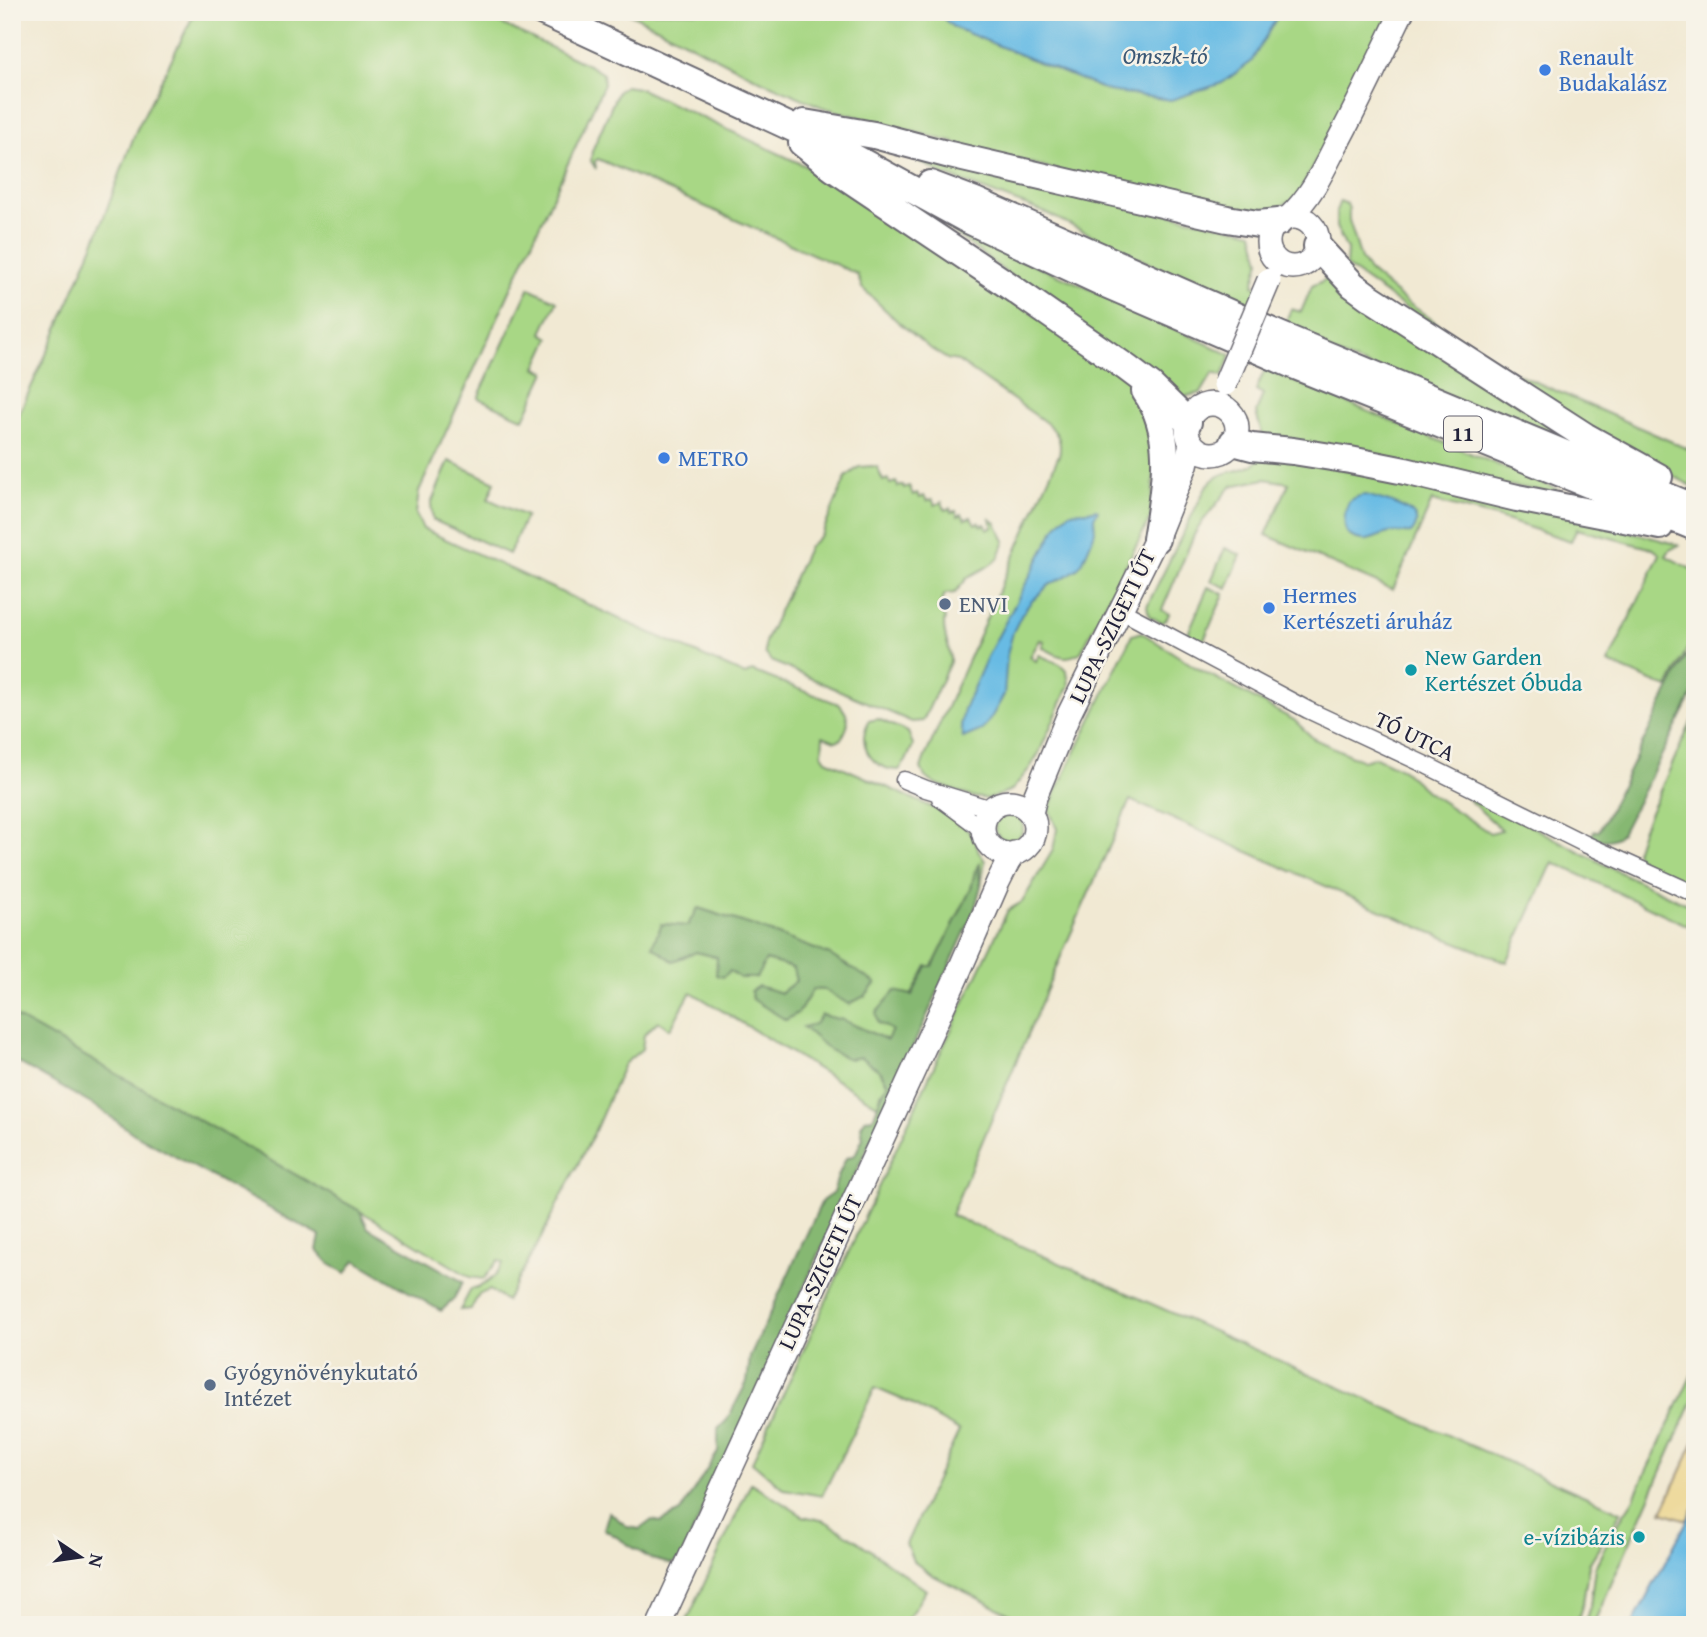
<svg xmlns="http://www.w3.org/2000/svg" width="1707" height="1637" font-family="'Gentium Book Plus',serif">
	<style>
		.green { fill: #a8d785; stroke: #657c60; stroke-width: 2; fill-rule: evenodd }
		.forest { fill: #86b872; stroke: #546d56; stroke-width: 2 }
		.sand { fill: #eeda9e; stroke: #887e6c; stroke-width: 2 }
		.water { fill: #68bbe4; stroke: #456e90; stroke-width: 2 }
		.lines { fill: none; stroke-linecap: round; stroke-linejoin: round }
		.street-casing { stroke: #6a6870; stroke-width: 19 }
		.secondary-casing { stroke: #6a6870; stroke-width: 26 }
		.primary-casing { stroke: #6a6870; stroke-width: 30 }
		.street { stroke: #fff; stroke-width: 16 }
		.secondary { stroke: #fff; stroke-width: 23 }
		.primary { stroke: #fff; stroke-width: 26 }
		.secondary-bridge-casing { stroke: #6a6870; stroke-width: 26; stroke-linecap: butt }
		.secondary-bridge { stroke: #fff; stroke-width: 23 }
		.shop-dot { fill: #3f7fe0; stroke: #f7f3e8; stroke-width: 2.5 }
		.service-dot { fill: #5c6f8a; stroke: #f7f3e8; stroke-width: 2.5 }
		.culture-dot { fill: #0f9aa8; stroke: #f7f3e8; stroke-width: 2.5 }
		.labels { text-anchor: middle; stroke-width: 5; stroke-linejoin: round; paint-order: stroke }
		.shield { fill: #f7f3e8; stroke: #62616f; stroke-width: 2 }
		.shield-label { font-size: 21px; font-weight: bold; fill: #22223b }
		.shop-label { font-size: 23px; fill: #366cbe; stroke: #f7f3e8; text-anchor: start }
		.service-label { font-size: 23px; fill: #4e5e75; stroke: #f7f3e8; text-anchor: start }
		.street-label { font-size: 23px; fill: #22223b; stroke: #f7f3e8 }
		.culture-label { font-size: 23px; fill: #0d838f; stroke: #f7f3e8; text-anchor: start }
		.water-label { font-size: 24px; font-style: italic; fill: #3a5876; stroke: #f7f3e8 }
	</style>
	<rect width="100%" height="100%" fill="#f7f3e8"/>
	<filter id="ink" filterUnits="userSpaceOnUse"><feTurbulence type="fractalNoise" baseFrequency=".0143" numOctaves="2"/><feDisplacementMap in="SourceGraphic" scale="14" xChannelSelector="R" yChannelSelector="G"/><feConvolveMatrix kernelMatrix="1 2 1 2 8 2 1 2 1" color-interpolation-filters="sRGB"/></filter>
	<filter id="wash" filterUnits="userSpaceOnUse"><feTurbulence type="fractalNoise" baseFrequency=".00686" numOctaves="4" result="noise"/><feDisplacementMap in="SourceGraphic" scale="28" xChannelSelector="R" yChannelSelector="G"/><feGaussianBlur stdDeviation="1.57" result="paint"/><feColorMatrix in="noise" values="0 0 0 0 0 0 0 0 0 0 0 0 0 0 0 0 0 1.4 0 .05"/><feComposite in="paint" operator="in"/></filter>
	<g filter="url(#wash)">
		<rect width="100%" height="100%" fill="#f1e9d3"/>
		<!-- green -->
		<path class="green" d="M195,12H477L590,66L603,74L604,84L419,491L416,514L423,529L624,621L745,675L752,671L839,704C851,717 850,726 840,740L835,741L823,736L822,754L826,760L936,809L962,824L974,836L979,852L985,861L981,886L980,866L975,871L971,889L933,966L927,967L887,1040L843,1020L861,1057L880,1071L888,1084L881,1093L879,1106L691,992L670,1029L658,1021L644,1035L642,1049L624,1064L593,1135L561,1197L541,1238L506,1301L490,1290L479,1294L471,1309L460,1310L471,1289C487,1285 495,1278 503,1263L498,1260L484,1279L470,1277L374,1219L12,1015V429L59,326L96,238L136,131ZM698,908L754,926L827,954L849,1004L824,990L813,989L799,1012L758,986L780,993L796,981L793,968L766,960L730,970L717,957L696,952L662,924L687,926Z
			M627,12H936L953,27L1108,91L1233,12H1391L1297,198L1273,210L1248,215L1182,204L822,107L762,81Z
			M625,86L638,88L810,168L841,184L1129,379L1157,436L1151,517L1081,652C1065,662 1057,655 1042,647L1044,641L1040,640L1030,657L1036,661L1039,655L1060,664L1067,671L1069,685L1039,753L1030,768L1012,790L989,799L972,797L934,783L925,777L921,768L924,759L1059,455C1063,438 1055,429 1041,419L958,361L947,359L928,347L896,320L862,288L857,274L598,159L595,161L596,169L591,161L592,151L618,91Z
			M915,159L1253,232L1260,261L1253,285L1259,287L1250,307L1202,289L1046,213L942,174Z
			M1340,201L1347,204L1349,209V220L1361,259L1369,271L1404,300L1495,364L1695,452V488L1533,397L1346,266L1347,250L1336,227V211Z
			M951,226L1009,252L1018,261H1026L1075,282L1231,355L1222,376L1213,373L1201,393L1187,396L1179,403L946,227Z
			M1335,275L1578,447L1281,333L1291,309L1301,312L1312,286Z
			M529,288L557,301L542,333L550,338L536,368L546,372L524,419L478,398Z
			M1265,369L1574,496L1262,446V433L1256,413L1263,394L1256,390Z
			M1277,456L1559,512L1679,545L1670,550L1666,556L1695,571V647L1693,651L1687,649L1668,688L1608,663L1660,554L1653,549L1577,529L1571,541L1496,517L1432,501L1393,590L1266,535L1289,483L1265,479L1231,486L1202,522L1194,535L1162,610L1169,614L1166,620L1162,623L1149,616L1147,606L1206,487C1209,484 1211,481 1215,478C1229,468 1250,473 1261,457Z
			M449,461L495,482L488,499L526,516L509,554L433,520L431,504Z
			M872,466L877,467L883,481L888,479L890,484L896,482L898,487L903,485L904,488L909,486L913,495L917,493L920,498L924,496L927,501L932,499L935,505L942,502L945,510L950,508L951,512L956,511L958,516L962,514L965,519L971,517L975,524L979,522L981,526L985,524L988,529L993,527L990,519L996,523L1005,541L998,559L987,567L968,577L955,593L945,594L938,609L945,618C941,633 951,646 950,662L923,721L912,722L771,661L765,653V642L808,548L822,534L846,477L859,467Z
			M1225,548L1241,555L1227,588L1211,581Z
			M1208,587L1224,594L1203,642L1188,633Z
			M1141,632L1195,667L1294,720L1314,739L1363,761L1376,757L1403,770L1426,791L1490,833L1502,830L1469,800H1481L1615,870L1695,908V929L1553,862L1507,962L1430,932L1130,800L1064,949L951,1215L1621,1512L1589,1564L1583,1603L1576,1625H1031L932,1575L913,1561L906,1544L959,1431L908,1402L875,1388L822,1496L784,1489L752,1462L936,1062L1008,910L1022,902L1053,850L1057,829L1049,810L1055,794L1132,635Z
			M1695,714V888L1640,863L1635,852L1642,830Z
			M878,719L908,732L913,745L906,761L899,770C880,770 865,758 864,738C864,733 867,726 868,721Z
			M995 827a14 14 0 1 1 28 0a14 14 0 1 1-28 0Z
			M1695,1368V1396L1593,1625H1584L1590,1606L1595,1567L1613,1531L1633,1500Z
			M751,1483L803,1516L825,1521L856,1540L926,1590L904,1625H685Z"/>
		<!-- forest -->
		<path class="forest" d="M1695,650V690L1621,834C1612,842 1602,841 1591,838L1594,831H1599L1686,656H1692Z
			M980,864L979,874L981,886L974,912L680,1561L671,1564L651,1559L604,1529L609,1512L628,1527L640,1529L652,1520L661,1522L680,1512L718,1452V1429L727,1420L747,1382L750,1357L822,1201L833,1193L838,1176L846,1158L855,1155L863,1138L861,1126L865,1119L873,1118C879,1105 879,1095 888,1084L880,1071L861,1057L849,1059L829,1050L803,1027L815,1024L821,1015L843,1020L887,1040L892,1030L878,1023L876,1013L895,991L912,995L927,966H933L971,889L975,871Z
			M698,908L754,926L828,954L876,983L865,996L849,1004L824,990L813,989L799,1012L786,1020L752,999L751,991L758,986L781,993L796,981L793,968L766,960L756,978H740L730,971L723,977L716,975L717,957L696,952L673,961L652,946L662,924L687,926Z
			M12,1015L360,1211L368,1228L463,1282L453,1300L441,1311L355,1260L346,1273L331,1265L317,1250L320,1236L134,1134L100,1109L12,1059Z"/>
		<!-- sand -->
		<path class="sand" d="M1695,1441V1506L1687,1520L1662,1512Z"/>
		<!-- water -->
		<path class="water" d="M936,12H1280L1251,62L1222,83L1171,100L1108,91L953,27Z
			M1364,495C1372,496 1378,499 1386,501C1400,506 1428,514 1411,533C1403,534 1396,531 1389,533C1375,536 1368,545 1352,537C1341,531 1344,511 1349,502C1353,497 1359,496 1364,495Z
			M1096,509L1098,510L1094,517L1095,531L1092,540L1083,561L1077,569L1068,575L1049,585L1031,602L1022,614L1013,632L1007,655L1004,695L991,718L982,730L963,738L961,725L964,709L987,657L1049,540C1054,531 1061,516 1072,512C1081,510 1088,513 1096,509Z
			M1695,1506V1625H1632Z"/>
	</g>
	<g filter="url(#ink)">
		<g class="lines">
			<defs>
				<path id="street" d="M1120,610L1308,710L1428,766L1585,844L1695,894
					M904,780L926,789L991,809
					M940,798L975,824L984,833"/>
				<path id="secondary" d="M1268 242a25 25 0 1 1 50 0a25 25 0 1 1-50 0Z
					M1288,218C1310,198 1322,173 1335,147C1359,103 1380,57 1402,12
					M1187 429a25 25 0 1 1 50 0a25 25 0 1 1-50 0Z
					M983 828a26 26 0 1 1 52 0a26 26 0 1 1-52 0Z
					M1031,813L1035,797L1069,714L1156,539L1186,465L1191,443
					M659,1625L956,978L998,882L1008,862L1014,853"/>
				<path id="primary" d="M543,12L840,150L968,220L1101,282L1293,365L1695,527
					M804,123L874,135L950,155L1227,219L1258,224L1279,222
					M802,143L833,168L1005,283L1127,368L1151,386L1188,422
					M930,184L975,201L1279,335L1695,508
					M1317,246L1353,285L1368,296L1585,436L1659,477
					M1145,391C1176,435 1164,489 1156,539
					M1233,442L1252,447L1293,451L1350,460L1405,471L1517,498L1660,526"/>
			</defs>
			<!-- street casing -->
			<use href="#street" class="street-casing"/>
			<!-- secondary casing -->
			<use href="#secondary" class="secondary-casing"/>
			<!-- primary casing -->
			<use href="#primary" class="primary-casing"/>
			<!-- street -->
			<use href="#street" class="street"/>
			<!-- secondary -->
			<use href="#secondary" class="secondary"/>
			<!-- primary -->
			<use href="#primary" class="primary"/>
			<defs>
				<path id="secondary-bridge" d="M1225,384L1269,280"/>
			</defs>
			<!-- secondary-bridge casing -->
			<use href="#secondary-bridge" class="secondary-bridge-casing"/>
			<!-- secondary-bridge -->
			<use href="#secondary-bridge" class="secondary-bridge"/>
		</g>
	</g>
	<!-- markers -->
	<g class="shop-dot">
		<circle cx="1545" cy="70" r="7"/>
		<circle cx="664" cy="458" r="7"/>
		<circle cx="1269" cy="608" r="7"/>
	</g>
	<g class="service-dot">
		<circle cx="945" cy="604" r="7"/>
		<circle cx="210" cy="1385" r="7"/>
	</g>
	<g class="culture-dot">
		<circle cx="1411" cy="670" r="7"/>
		<circle cx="1639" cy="1537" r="7"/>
	</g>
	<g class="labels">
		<!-- shield labels -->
		<rect class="shield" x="1444" y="416.5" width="38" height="35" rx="5"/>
		<g class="shield-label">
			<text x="1463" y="441">11</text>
		</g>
		<!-- shop labels -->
		<g class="shop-label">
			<text x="1559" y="65">Renault<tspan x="1559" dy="26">Budakalász</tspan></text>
			<text x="678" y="466">METRO</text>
			<text x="1283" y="603">Hermes<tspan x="1283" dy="26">Kertészeti áruház</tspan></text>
		</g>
		<!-- service labels -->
		<g class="service-label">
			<text x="959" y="612">ENVI</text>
			<text x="224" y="1380">Gyógynövénykutató<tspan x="224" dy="26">Intézet</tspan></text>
		</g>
		<!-- street labels -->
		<g class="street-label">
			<text transform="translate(1112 626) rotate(-64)" y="8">LUPA-SZIGETI ÚT</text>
			<text transform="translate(1415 736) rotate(26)" y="8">TÓ UTCA</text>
			<text transform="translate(820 1272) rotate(-65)" y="8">LUPA-SZIGETI ÚT</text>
		</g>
		<!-- culture labels -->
		<g class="culture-label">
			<text x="1425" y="665">New Garden<tspan x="1425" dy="26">Kertészet Óbuda</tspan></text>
			<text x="1625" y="1545" text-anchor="end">e-vízibázis</text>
		</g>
		<!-- water labels -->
		<g class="water-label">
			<text x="1165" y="64">Omszk-tó</text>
		</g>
	</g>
	<!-- margin -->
	<rect width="1707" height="1637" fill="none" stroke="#f7f3e8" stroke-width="42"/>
	<!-- north arrow -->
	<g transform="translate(80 1557) rotate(103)" stroke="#f7f3e8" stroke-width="5" paint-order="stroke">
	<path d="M0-5L12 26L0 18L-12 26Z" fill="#22223b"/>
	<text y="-10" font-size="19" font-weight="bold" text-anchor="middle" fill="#22223b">N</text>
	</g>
</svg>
